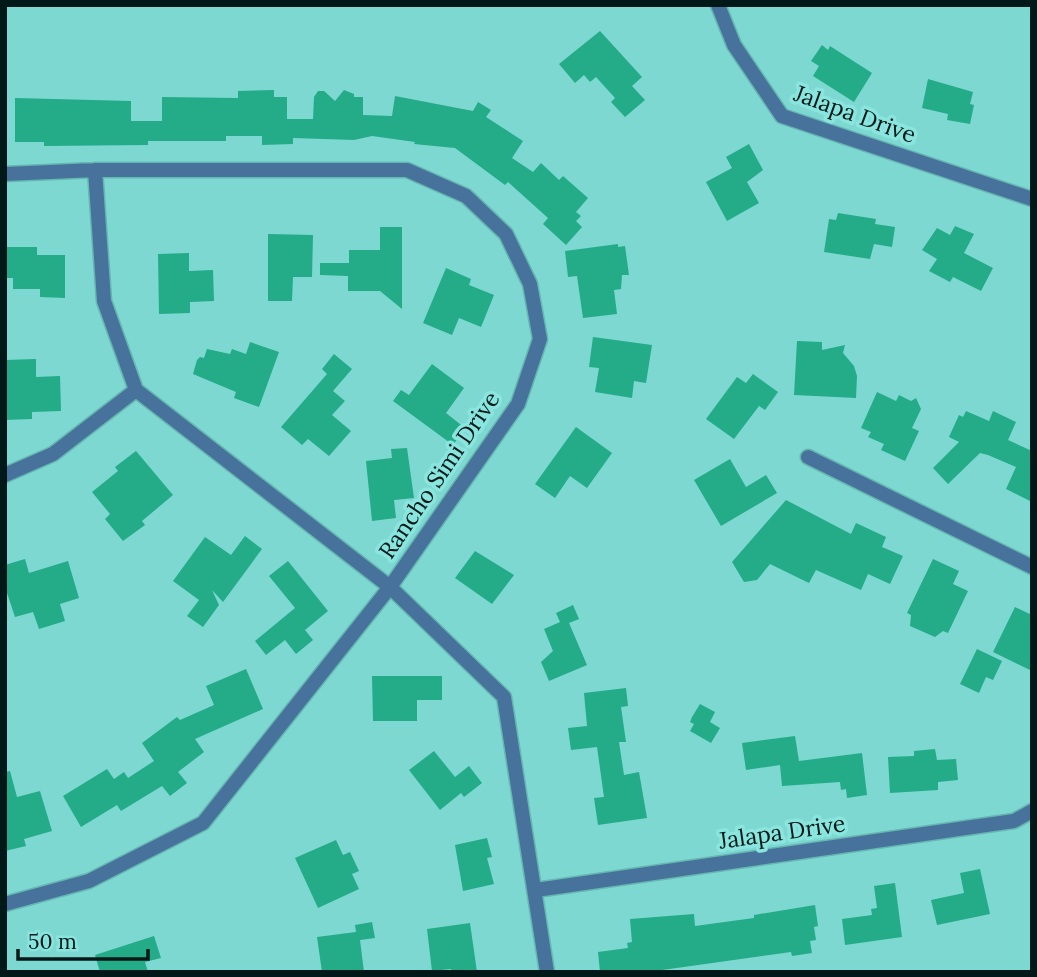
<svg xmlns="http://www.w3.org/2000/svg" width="1037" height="977" font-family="Lora,serif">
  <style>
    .building { fill: #24ab87 }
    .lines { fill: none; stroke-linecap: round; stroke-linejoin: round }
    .street-casing { stroke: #66b6b1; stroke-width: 17 }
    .street { stroke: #47729c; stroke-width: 14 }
    .labels { text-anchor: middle; stroke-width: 7; stroke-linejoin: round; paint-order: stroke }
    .street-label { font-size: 23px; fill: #001918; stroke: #8ae5df }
  </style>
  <rect width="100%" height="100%" fill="#7dd8d2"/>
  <!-- building -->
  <path class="building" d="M600,31L642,77L632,86L645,100L625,117L611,102L615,98L596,77L590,82L584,75L575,83L559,64Z
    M822,45L828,50L830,46L872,73L854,102L813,76L819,66L811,61Z
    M928,79L973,92L970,104L974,105L970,124L947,120L948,114L922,108Z
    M274,90V97H287V119H313L314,97L318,91H324L335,101L344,90L354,94V97H363V115L392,116L395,96L473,111L478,102L491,110L486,117L523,141L512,158L533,172L541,163L559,180L563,176L588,198L576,212L581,216L576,221L582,227L566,245L543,224L548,218L508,182L505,185L455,148L414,144L415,142L372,136L354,140L293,138V144L262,145V136H226V141H148V145L44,146V142H15V98L131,101V121H162V97L238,98V91Z
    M749,144L763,170L747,182L759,203L727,221L706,182L732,168L726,157Z
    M838,213L876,219L875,224L895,227L892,247L874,244L870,259L824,252L829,219L836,220Z
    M955,226L974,234L964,253L993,268L981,291L953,277L950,282L929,271L937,259L922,250L937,228L950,235Z
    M380,227H402V309L380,291H348V276L320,275V263H349V250H380Z
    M268,234L313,235L312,277H293L292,301H268Z
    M618,244V247L625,246L629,275H622L621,289L614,290L617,314L583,318L577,276L568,277L565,251Z
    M5,247H37V255H65V298L40,297V289H13V278H5Z
    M189,253V271L213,270L214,301L190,302V313L159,314L158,254Z
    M446,268L471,279L469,285L494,295L481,327L459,318L452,335L423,323Z
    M593,337L652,345L646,383L634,381L632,398L595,392L599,368L589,367Z
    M797,341L822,342V350L845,345L843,353L854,366L857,376L856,398L794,395Z
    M250,342L279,352L259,407L234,398L236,392L193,374L197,360L200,357L204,358L207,349L230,354L232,349L246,354Z
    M334,354L352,369L333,391L345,401L332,415L351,431L329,456L308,439L302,445L281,427L327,374L322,369Z
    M36,359V377L60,376L61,411L32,412V419L5,420V360Z
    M432,364L464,388L446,413L465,428L453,445L393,401L401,390L409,395Z
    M753,374L778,392L765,410L759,406L734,439L706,419L737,377L746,383Z
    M877,392L896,401L899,395L911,401L916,398L921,409L912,428L919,431L905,461L881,450L884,444L868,437L871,432L861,428Z
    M966,411L989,421L993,411L1016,422L1008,440L1032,451V502L1006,489L1016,467L988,455L980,453L948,484L933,468L959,442L949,437L959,415L963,417Z
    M576,427L612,453L587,488L570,476L555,498L535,484Z
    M407,448L414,498L394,500L396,518L372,521L366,461L392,458L391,449Z
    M136,451L173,495L142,521L145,525L123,541L105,519L110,514L92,492L118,471L115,467Z
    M730,459L746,487L766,475L777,493L721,526L694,480Z
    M786,500L851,534L856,523L886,537L882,547L903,556L890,584L868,574L861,590L816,570L809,583L770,564L757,580L744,582L732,562Z
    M245,536L262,549L223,602L212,590L219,605L203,627L187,616L199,600L173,581L205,537L231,555Z
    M475,551L514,575L492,604L455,578Z
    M25,559L29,573L68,561L79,598L60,604L65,621L39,629L33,612L15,617L5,587V565Z
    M933,559L959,571L953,584L968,591L948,633L943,631L935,637L910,626L911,615L907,613Z
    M288,561L328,611L305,630L313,640L296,654L285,640L266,655L255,641L295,608L269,576Z
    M573,605L579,619L569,623L587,665L549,681L541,662L553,651L544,629L560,622L556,613Z
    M1015,607L1032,615V671L993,652Z
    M977,649L1002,661L993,680L986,677L979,693L960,684Z
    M246,669L263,709L195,739L204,752L178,772L187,783L170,796L162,786L121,811L117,805L81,827L63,796L107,769L114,779L124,772L128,778L154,761L142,743L177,717L180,720L214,705L206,686Z
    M372,676H442V700H417V721H373Z
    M626,688L628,706L621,707L626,742H619L624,775L639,772L647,818L598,825L594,798L604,797L597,747L571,750L568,728L587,726L584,693Z
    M700,704L715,712L710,722L720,728L711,743L690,731L694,724L690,722L692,717Z
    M795,736L799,761L862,753L867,795L847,798L846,789L841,790L840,782L782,786L780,765L746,770L742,743Z
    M935,749L937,760L956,759L958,780L938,782V790L890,793L888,757L914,756V751Z
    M434,751L455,777L469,766L482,783L464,797L461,793L440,810L409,770Z
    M10,771L17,797L40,791L52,831L24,839L26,846L5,851V772Z
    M487,838L492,857L487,858L494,884L463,891L455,845Z
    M336,840L343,855L350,852L359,871L352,874L359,889L318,908L295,858Z
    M980,869L990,914L937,925L931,900L964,893L960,873Z
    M895,883L902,937L845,945L842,919L872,915L871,909L877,908L874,886Z
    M815,905L818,926L814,927L816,940L810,941L812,953L792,956L791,952L648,972H600L598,952L628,948L627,943L632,942L630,919L694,914L695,926L754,918V915Z
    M372,922L375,938L360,940L364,972H322L317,937L356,932L355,925Z
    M470,923L477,972H452L451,969L432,971L427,929Z
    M154,936L161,958L145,962L148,972H100L95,955Z"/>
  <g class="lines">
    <defs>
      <path id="street" d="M718,5L734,45L782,116L1032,199
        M95,170L104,301L136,390L390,587L504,697L547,972
        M5,174L95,170H407L466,196L506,234L530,284L540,339L518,404L390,587L203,823L89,881L5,904
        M808,457L1032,567
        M5,475L53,454L136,390
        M536,890L1014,821L1032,811"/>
    </defs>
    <!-- street casing -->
    <use href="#street" class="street-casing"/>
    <!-- street -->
    <use href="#street" class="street"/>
  </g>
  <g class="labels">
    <!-- street labels -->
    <g class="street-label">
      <text transform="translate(855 114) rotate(20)" y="8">Jalapa Drive</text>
      <text transform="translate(439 475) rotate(-56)" y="8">Rancho Simi Drive</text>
      <text transform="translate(782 832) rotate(-8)" y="8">Jalapa Drive</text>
    </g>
  </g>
  <!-- border -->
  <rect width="1037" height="977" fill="none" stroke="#001918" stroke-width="14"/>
  <!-- scale -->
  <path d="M18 949v10h130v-10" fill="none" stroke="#001918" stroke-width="3.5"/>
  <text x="28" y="949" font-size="21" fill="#001918" stroke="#8ae5df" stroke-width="5" paint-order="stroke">50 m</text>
</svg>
